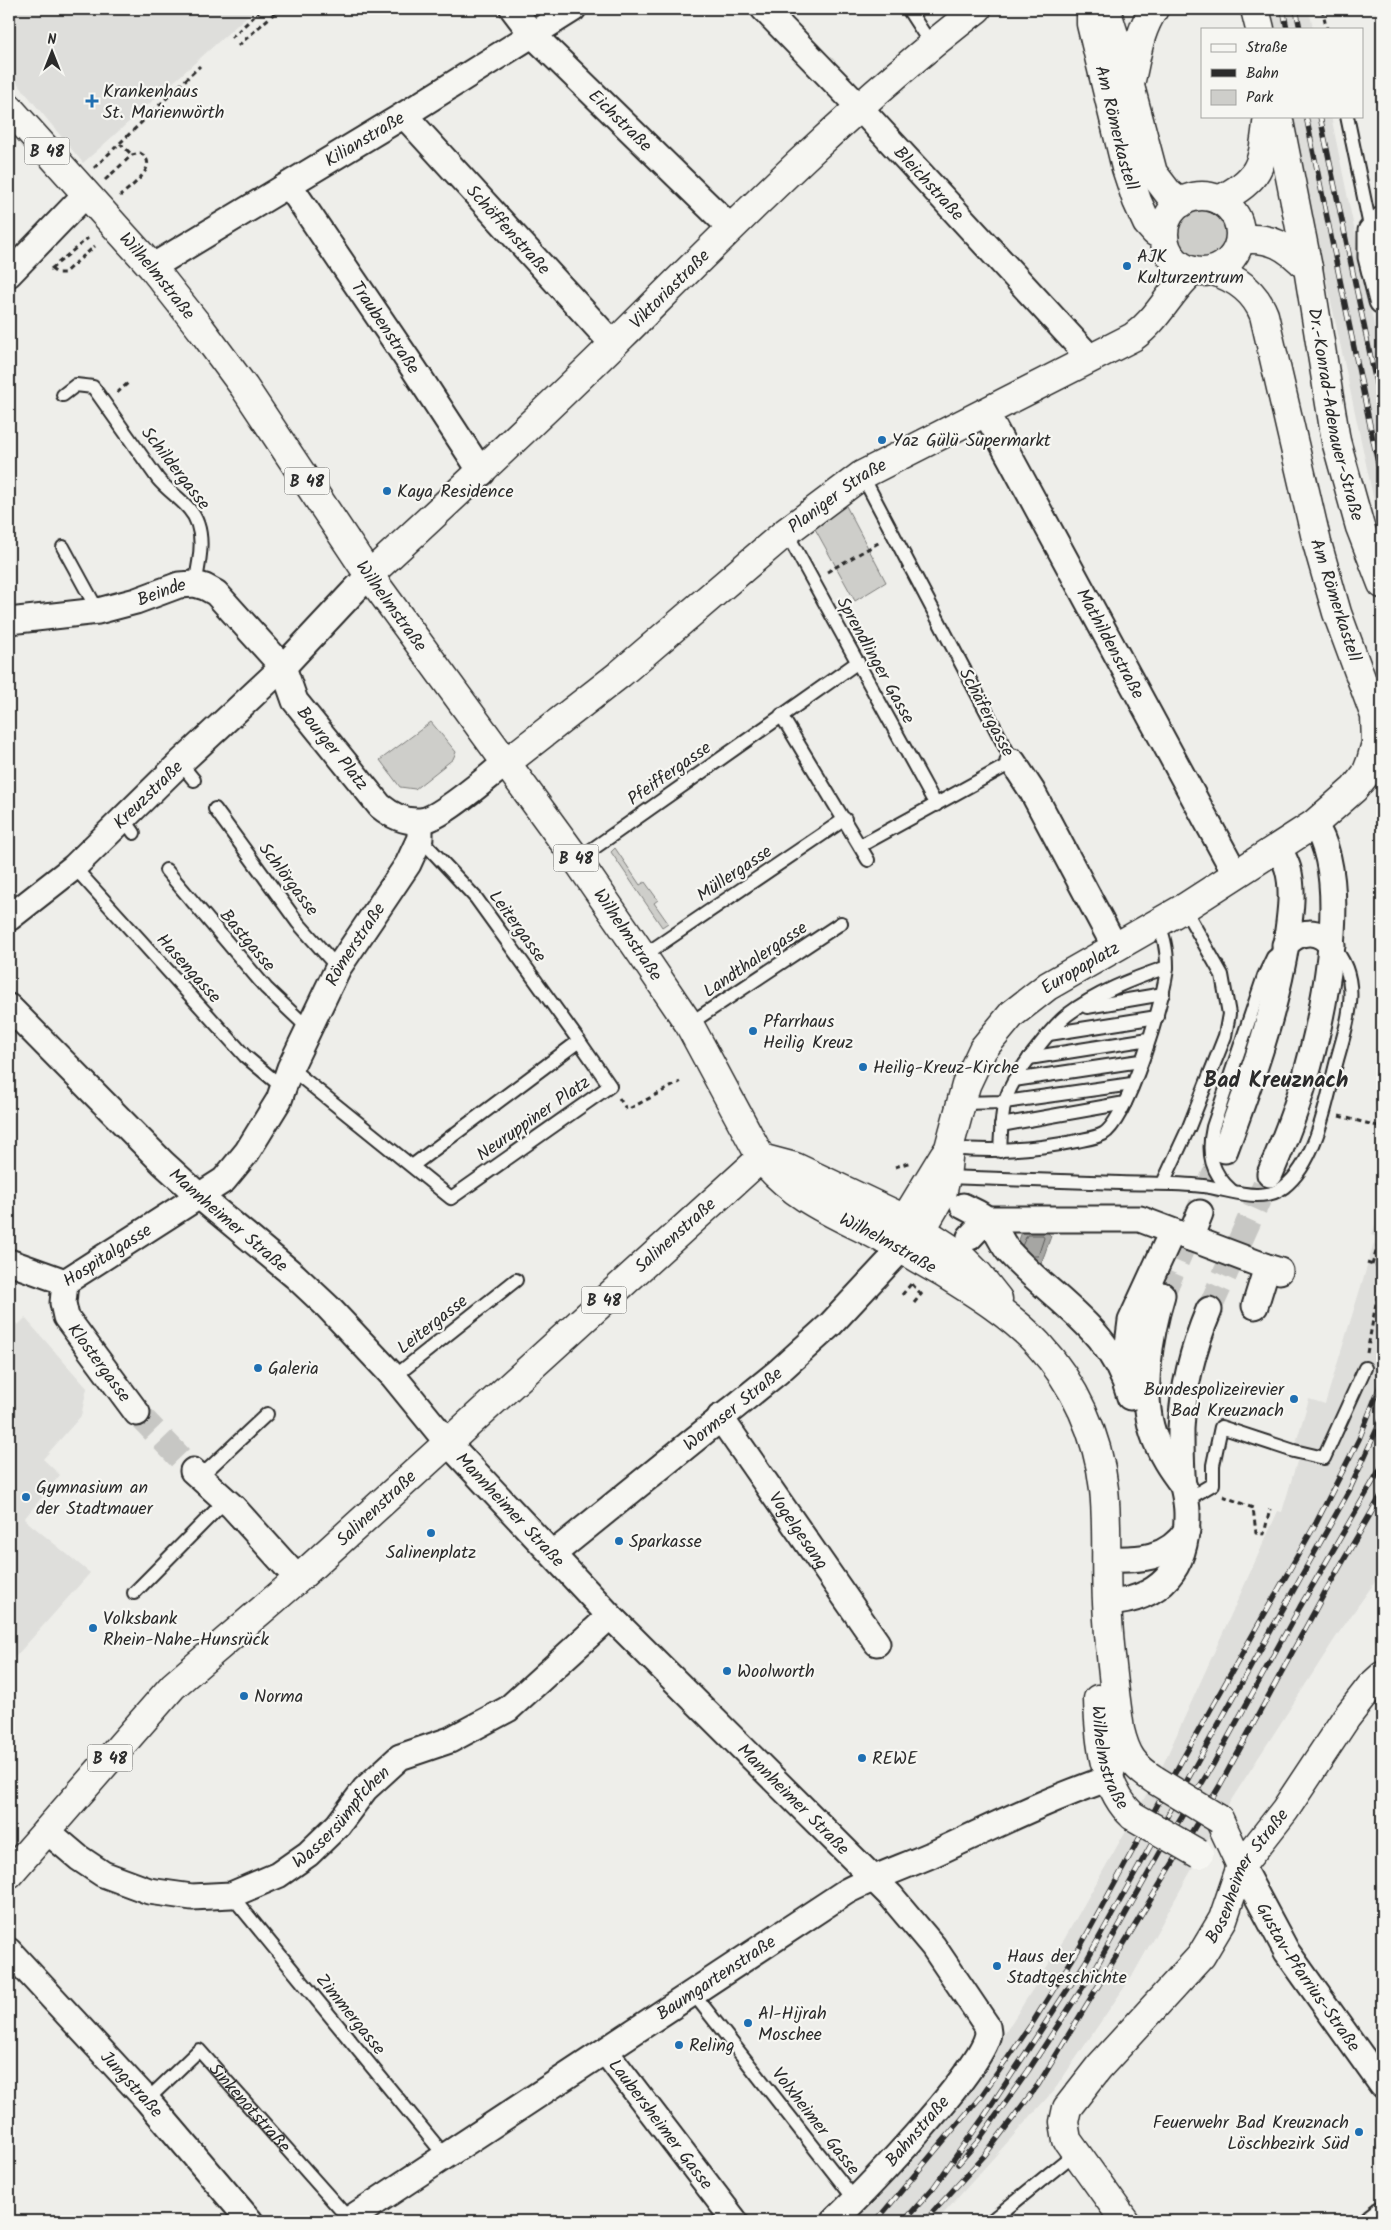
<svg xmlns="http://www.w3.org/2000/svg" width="1391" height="2230" font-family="Kalam,sans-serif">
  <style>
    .built { fill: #dededb }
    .green { fill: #cececa; stroke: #7c7c7a }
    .water { fill: #a6a6a3; stroke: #757573 }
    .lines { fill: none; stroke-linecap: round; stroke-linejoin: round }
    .shore { stroke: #5c5c5b; stroke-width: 1 }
    .street-tunnel { stroke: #c7c7c4; stroke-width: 25; stroke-dasharray: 25 12; stroke-linecap: butt }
    .lane-casing { stroke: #2b2b2b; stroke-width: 16 }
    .street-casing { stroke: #2b2b2b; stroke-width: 29 }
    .secondary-casing { stroke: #2b2b2b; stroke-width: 31 }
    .primary-casing { stroke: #2b2b2b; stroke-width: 31 }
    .path { stroke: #2b2b2b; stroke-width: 3; stroke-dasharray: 5 4; stroke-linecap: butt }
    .lane { stroke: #f6f6f2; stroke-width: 12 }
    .street { stroke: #f6f6f2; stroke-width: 25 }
    .secondary { stroke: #f6f6f2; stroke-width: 28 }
    .primary { stroke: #f6f6f2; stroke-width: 28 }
    .rail-casing { stroke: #2b2b2b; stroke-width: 5.5 }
    .rail { stroke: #f6f6f2; stroke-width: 4; stroke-dasharray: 11; stroke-linecap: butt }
    .secondary-bridge-casing { stroke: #2b2b2b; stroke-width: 31; stroke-linecap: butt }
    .secondary-bridge { stroke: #f6f6f2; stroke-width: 28 }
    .poi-dot { fill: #1f6fb2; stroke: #f6f6f2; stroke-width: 2 }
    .labels { text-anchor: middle; stroke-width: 4.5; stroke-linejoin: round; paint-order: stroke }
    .shield { fill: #f6f6f2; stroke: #686867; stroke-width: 1 }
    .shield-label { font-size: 16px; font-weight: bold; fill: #2b2b2b }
    .poi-label { font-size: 18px; fill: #2b2b2b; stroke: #f6f6f2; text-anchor: start }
    .street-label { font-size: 18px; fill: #2b2b2b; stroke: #f6f6f2 }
    .district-label { font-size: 22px; font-weight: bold; fill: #2b2b2b; stroke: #f6f6f2 }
  </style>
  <rect width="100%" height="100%" fill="#eeeeea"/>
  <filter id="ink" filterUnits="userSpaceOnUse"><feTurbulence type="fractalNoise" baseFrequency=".02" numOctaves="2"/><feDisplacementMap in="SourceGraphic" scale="10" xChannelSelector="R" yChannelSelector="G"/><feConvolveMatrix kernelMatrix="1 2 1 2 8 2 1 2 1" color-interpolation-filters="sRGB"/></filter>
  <g filter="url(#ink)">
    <!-- built -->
    <path class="built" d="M9,9H255L83,163L9,73Z
      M1283,9H1309L1313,29H1273L1269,12Z
      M1291,116H1331L1382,364V538Z
      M1382,1200V1572L1338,1634L1226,1808L1134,1973L1055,2089L937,2221H854L917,2153L978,2076L1065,1938L1162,1767L1278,1511L1282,1512L1298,1458L1295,1446L1309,1399L1325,1404L1376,1237L1372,1235Z
      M25,1318L87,1388L81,1416L43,1459L60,1475L24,1519L90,1573L9,1664V1326L14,1321L18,1325Z"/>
    <!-- green -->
    <path class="green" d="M1178 234a24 24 0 1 1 48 0a24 24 0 1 1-48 0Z
      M846,506L886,582L855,601L814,527Z
      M431,722L456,752L453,759L415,789L400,787L380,760Z
      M615,848L640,885L645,882L658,900L654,903L668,923L662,927L611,852Z"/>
    <!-- water -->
    <path class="water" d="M1023,1229L1045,1230L1051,1236L1041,1264L1030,1261L1016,1248Z"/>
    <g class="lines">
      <!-- shore -->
      <path class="shore" d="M1022,1246L1027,1235H1043L1044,1238L1038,1256H1033"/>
      <!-- street-tunnel -->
      <path class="street-tunnel" d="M1162,1295L1225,1150
        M1209,1310L1270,1174
        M137,1413L193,1471"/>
      <defs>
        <g id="lane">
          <path d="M908,9L932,46"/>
          <path d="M1347,116L1371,231"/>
          <path d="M63,395L76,385L93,387L158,479C167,490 180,498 189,509C207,529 200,560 195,584"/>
          <path d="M786,532L936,805"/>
          <path d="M63,547L98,611"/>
          <path d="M781,715L868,860"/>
          <path d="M180,763L194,780"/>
          <path d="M215,809L298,923L338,968"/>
          <path d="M124,819L134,833"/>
          <path d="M420,838L476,898L579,1041"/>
          <path d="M860,846L1013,762L862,475"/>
          <path d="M577,860L858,662"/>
          <path d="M74,867L245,1056L282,1087"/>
          <path d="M166,870L266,988L309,1029"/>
          <path d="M643,956L845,819"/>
          <path d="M1087,1007L1163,994"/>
          <path d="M689,1024L841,923"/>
          <path d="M1049,1034L1157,1017"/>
          <path d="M1029,1058L1149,1039"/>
          <path d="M290,1068L451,1198L610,1086L579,1041L412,1166"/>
          <path d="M1014,1080L1140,1061"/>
          <path d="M961,1103L1005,1102L1132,1084"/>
          <path d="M1001,1125L1125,1103"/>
          <path d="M949,1148C992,1152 1034,1150 1077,1141C1085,1139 1095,1138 1103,1134C1128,1120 1165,997 1167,967C1167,952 1165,936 1157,923"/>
          <path d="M1000,1151C1001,1135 1001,1117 1005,1101C1011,1083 1022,1067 1034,1052C1044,1040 1054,1025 1067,1015C1096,993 1132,979 1167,967"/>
          <path d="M946,1177C1004,1179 1062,1181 1120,1183C1148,1184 1176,1183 1203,1186C1229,1189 1261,1204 1284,1187C1317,1162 1327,1098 1337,1060C1348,1020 1363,979 1332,946"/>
          <path d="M1163,1183L1189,1127L1225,1036L1229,1014L1222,975L1184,908"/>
          <path d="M1232,1191C1211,1173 1207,1154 1213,1127L1264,976L1273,957L1279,952"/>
          <path d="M394,1377L516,1280"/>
          <path d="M200,1477L267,1414"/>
          <path d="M1186,1500L1213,1484V1465L1221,1427L1294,1451L1324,1458L1365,1368"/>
          <path d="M134,1593L226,1500"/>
          <path d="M231,1895L445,2156"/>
          <path d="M693,1993L856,2201"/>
          <path id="s1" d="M147,2100L199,2050L349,2219"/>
          <path d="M991,2221L1075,2153"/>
        </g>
        <g id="street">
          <path id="s2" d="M513,9L532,34L731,228"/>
          <path id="s3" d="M764,9L860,108L1091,359"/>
          <path id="s4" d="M404,115L613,344"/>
          <path id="s5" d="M289,185L414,369L482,473"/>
          <path d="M1382,220L1371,231V257L1382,301"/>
          <path id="s6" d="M152,267L404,115L573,9"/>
          <path d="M9,274L85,195"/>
          <path id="s7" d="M986,413L1236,875"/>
          <path id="s8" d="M9,621L98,611L136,601L179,585L195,584L205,587L216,593L283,667L295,701L380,806C391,815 403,822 419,821C439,821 488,776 506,763"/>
          <path d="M1013,762L1032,791L1115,947"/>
          <path id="s9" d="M9,918L74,867L180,763L283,667L369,575"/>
          <path d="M1285,945C1300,930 1318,928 1332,946"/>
          <path id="s10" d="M9,1007L163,1163L198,1195L295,1276L328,1307L394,1377L447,1442L610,1616L891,1896L933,1946L987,2026C987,2026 988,2033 988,2033C985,2067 863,2193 834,2221"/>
          <path d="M1225,1150C1251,1080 1276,1012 1287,938C1290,915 1294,891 1288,869C1286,862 1282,855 1279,848"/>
          <path d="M1270,1174C1281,1148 1292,1122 1300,1095C1321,1031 1354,882 1314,824"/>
          <path d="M963,1206C970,1210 980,1213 986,1219C997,1227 1001,1244 1010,1253C1054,1301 1112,1329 1130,1397"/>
          <path d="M970,1237L987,1219H1140L1267,1267"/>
          <path d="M1190,1238L1200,1213"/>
          <path d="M9,1262L65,1282"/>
          <path id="s11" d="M65,1282L224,1180L247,1152L279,1100L290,1068L338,968L408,864L420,838V822"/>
          <path id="s12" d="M65,1282L63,1303L66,1317L137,1413"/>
          <path d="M1162,1295C1150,1334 1140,1394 1153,1433C1160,1454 1171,1470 1184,1487"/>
          <path d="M1255,1306L1267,1267L1280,1271"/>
          <path d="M1124,1376L1131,1321L1172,1232"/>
          <path id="s13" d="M720,1417L877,1643"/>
          <path d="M193,1471L233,1507L298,1579"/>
          <path id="s14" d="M553,1554L778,1372L831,1324L901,1249"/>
          <path d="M1106,1559C1138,1560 1168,1560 1187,1530"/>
          <path d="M1107,1603C1162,1600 1188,1567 1187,1513C1187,1504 1185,1495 1183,1486C1181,1468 1181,1448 1181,1429C1183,1388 1193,1348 1209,1310"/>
          <path id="s15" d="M46,1830L79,1858L103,1874L149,1891L192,1897L231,1895L278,1875L308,1854L338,1825L365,1789L400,1757L450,1740L508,1709L610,1616"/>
          <path id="s16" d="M1241,1866L1287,1952L1382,2085"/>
          <path id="s17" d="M9,1951L147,2100L250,2221"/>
          <path id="s18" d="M605,2051L735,2221"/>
          <path id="s19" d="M347,2221L847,1891C874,1877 903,1867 931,1855C990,1828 1048,1799 1110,1778L1115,1760"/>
          <path d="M1373,2221L1382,2214"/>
        </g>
        <g id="secondary">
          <path id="s20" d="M1091,9V24L1126,168L1137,201L1147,223L1155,232L1164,237"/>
          <path d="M1106,9L1130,86L1153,173L1169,194L1181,203"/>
          <path d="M1255,9L1260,29"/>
          <path d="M1131,80C1137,55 1139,31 1154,9"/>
          <path id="s21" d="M1278,116L1308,268L1336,441L1360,527L1382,584"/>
          <circle cx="1202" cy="234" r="38"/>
          <path d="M1219,200C1264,178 1262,162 1268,116"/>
          <path d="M1240,240C1270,235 1288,247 1308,268"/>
          <path id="s22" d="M369,575C454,497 538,418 621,337C734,225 851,106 977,9"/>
          <path id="s23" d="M506,763L620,674L786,532L862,475L1133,337C1159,319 1170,290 1193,271"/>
          <path id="s24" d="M761,1158C793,1197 828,1211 872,1233C895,1245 918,1259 941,1272C975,1293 1011,1315 1038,1344C1075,1384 1098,1435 1104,1489C1108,1526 1105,1565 1107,1602C1109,1645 1114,1688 1120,1730C1126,1755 1133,1766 1155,1780"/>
          <path d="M761,1158L795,1167L905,1219L957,1253L979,1275L998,1299"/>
          <path d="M901,1235L905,1219L944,1155"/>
          <path id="s25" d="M901,1249L922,1229L942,1195L946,1177L949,1148L966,1085L983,1049L1012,1014L1048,986L1184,908L1314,824L1354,789L1366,774L1371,761L1376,743L1375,716L1337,613L1317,543L1264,315C1255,292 1236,278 1213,271"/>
          <path id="s26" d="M1098,1699C1099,1737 1103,1789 1133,1816"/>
          <path d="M1219,1819L1241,1866"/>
          <path id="s27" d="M1125,2221L1067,2140L1064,2122L1067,2108L1099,2067L1201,1956L1223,1919L1241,1866L1285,1810L1346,1718L1371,1686L1382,1676"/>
        </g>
        <g id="primary">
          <path id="s28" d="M9,108L152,267L201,329L244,387L369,575L577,860L643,956L689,1024L761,1158L298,1579L173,1686L9,1874"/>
        </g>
      </defs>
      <!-- lane casing -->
      <use href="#lane" class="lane-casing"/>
      <!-- street casing -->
      <use href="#street" class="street-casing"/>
      <!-- secondary casing -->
      <use href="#secondary" class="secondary-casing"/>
      <!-- primary casing -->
      <use href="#primary" class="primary-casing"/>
      <!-- path -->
      <path class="path" d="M1322,9L1327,29
        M231,38L262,9
        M238,46L279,9
        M120,143L132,155
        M94,168L200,66
        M105,180L132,155L140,153C162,165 130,187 120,196
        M51,269L57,273H64L95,246
        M51,269L88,238
        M117,393L128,383
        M827,572L880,542
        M619,1098L627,1110L680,1082
        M1339,1116L1382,1127
        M895,1167L911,1162
        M1367,1263L1382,1268
        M1372,1265L1382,1232
        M912,1284L921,1294
        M902,1295L911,1284
        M914,1303L922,1293
        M1367,1353L1382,1270
        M1223,1496L1253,1508L1256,1533L1264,1534L1270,1509"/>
      <!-- lane -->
      <use href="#lane" class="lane"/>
      <!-- street -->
      <use href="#street" class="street"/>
      <!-- secondary -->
      <use href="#secondary" class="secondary"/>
      <!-- primary -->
      <use href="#primary" class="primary"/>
      <defs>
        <path id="rail" d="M1283,9L1287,29
          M1296,9L1300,29
          M1306,116L1382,483
          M1320,116L1382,411
          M958,2164L978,2141L1028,2071L1096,1967L1162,1849L1214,1763L1300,1607L1382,1466
          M876,2221L982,2095L1033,2022L1080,1947L1182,1760L1316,1523L1359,1439L1382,1381
          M904,2221L934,2187L983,2118L1085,1963L1349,1491L1382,1418
          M925,2221L984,2156L1038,2085L1219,1787L1324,1594L1382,1494"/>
      </defs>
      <!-- rail casing -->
      <use href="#rail" class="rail-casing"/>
      <!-- rail -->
      <use href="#rail" class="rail"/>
      <defs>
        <path id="secondary-bridge" d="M1155,1780L1219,1819
          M1133,1816L1199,1854"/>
      </defs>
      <!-- secondary-bridge casing -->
      <use href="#secondary-bridge" class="secondary-bridge-casing"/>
      <!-- secondary-bridge -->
      <use href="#secondary-bridge" class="secondary-bridge"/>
    </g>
  </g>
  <!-- markers -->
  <g class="poi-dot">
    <path d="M89.5 93.5h5v5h5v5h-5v5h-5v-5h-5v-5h5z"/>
    <circle cx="1127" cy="266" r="5"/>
    <circle cx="882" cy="440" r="5"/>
    <circle cx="387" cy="491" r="5"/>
    <circle cx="753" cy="1031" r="5"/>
    <circle cx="863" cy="1067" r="5"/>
    <circle cx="258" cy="1368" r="5"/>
    <circle cx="1294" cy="1399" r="5"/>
    <circle cx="26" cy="1497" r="5"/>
    <circle cx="431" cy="1533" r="5"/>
    <circle cx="619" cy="1541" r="5"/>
    <circle cx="93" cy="1628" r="5"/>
    <circle cx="727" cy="1671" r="5"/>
    <circle cx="244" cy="1696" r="5"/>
    <circle cx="862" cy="1758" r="5"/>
    <circle cx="997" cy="1966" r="5"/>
    <circle cx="748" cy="2023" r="5"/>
    <circle cx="679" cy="2045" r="5"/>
    <circle cx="1359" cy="2132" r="5"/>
  </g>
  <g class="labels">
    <!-- shield labels -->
    <g class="shield">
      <rect x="24.5" y="137.5" width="45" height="27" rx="4"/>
      <rect x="284.5" y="467.5" width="45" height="27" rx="4"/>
      <rect x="553.5" y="844.5" width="45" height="27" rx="4"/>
      <rect x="581.5" y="1286.5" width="45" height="27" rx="4"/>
      <rect x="87.5" y="1744.5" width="45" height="27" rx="4"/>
    </g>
    <g class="shield-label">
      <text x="47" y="157">B 48</text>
      <text x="307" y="487">B 48</text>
      <text x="576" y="864">B 48</text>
      <text x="604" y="1306">B 48</text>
      <text x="110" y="1764">B 48</text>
    </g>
    <!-- poi labels -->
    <g class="poi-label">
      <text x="103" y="97">Krankenhaus<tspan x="103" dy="21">St. Marienwörth</tspan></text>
      <text x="1137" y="262">AJK<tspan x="1137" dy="21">Kulturzentrum</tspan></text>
      <text x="892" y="446">Yaz Gülü Supermarkt</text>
      <text x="397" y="497">Kaya Residence</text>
      <text x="763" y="1027">Pfarrhaus<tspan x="763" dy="21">Heilig Kreuz</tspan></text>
      <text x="873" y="1073">Heilig-Kreuz-Kirche</text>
      <text x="268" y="1374">Galeria</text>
      <text x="1284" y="1395" text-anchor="end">Bundespolizeirevier<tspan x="1284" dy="21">Bad Kreuznach</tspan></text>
      <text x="36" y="1493">Gymnasium an<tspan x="36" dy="21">der Stadtmauer</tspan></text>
      <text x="629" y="1547">Sparkasse</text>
      <text x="431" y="1558" text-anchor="middle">Salinenplatz</text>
      <text x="103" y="1624">Volksbank<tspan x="103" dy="21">Rhein-Nahe-Hunsrück</tspan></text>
      <text x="737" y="1677">Woolworth</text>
      <text x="254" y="1702">Norma</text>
      <text x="872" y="1764">REWE</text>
      <text x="1007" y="1962">Haus der<tspan x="1007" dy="21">Stadtgeschichte</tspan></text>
      <text x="758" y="2019">Al-Hijrah<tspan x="758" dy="21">Moschee</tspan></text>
      <text x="689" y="2051">Reling</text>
      <text x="1349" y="2128" text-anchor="end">Feuerwehr Bad Kreuznach<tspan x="1349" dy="21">Löschbezirk Süd</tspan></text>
    </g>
    <!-- street labels -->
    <g class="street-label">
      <text dy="6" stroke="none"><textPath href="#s2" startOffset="155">Eichstraße</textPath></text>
      <text dy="6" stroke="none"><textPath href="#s20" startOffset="122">Am Römerkastell</textPath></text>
      <text dy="6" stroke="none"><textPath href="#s6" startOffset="248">Kilianstraße</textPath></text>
      <text dy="6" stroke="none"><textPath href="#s3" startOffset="240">Bleichstraße</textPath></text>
      <text dy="6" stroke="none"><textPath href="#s4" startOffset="155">Schöffenstraße</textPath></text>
      <text dy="6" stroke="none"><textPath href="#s28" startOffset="224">Wilhelmstraße</textPath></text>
      <text dy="6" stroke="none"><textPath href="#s22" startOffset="415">Viktoriastraße</textPath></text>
      <text dy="6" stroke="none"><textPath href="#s5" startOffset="172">Traubenstraße</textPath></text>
      <text dy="6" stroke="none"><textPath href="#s21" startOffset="304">Dr.-Konrad-Adenauer-Straße</textPath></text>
      <text transform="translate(176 468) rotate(52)" y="6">Schildergasse</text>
      <text dy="6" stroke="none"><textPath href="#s23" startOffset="426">Planiger Straße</textPath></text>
      <text dy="6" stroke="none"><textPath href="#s8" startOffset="156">Beinde</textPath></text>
      <text transform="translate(1336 600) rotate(72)" y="6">Am Römerkastell</text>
      <text dy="6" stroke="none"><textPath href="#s28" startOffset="629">Wilhelmstraße</textPath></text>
      <text dy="6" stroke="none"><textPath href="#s7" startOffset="262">Mathildenstraße</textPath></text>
      <text transform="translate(876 660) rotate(61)" y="6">Sprendlinger Gasse</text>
      <text transform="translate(987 712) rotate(62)" y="6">Schäfergasse</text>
      <text dy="6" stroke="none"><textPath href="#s8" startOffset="410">Bourger Platz</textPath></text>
      <text transform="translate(669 773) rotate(-35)" y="6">Pfeiffergasse</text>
      <text dy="6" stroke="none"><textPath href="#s9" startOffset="186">Kreuzstraße</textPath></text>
      <text transform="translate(734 873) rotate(-34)" y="6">Müllergasse</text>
      <text transform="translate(289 879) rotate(53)" y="6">Schlörgasse</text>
      <text transform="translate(518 926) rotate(54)" y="6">Leitergasse</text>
      <text dy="6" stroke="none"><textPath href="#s28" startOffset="1034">Wilhelmstraße</textPath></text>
      <text transform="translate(248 940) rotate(50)" y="6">Bastgasse</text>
      <text dy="6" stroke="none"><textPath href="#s11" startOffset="460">Römerstraße</textPath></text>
      <text transform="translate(755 959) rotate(-34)" y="6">Landthalergasse</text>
      <text transform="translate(189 968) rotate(48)" y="6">Hasengasse</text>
      <text dy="6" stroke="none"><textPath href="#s25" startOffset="349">Europaplatz</textPath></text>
      <text transform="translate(533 1118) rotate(-35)" y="6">Neuruppiner Platz</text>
      <text dy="6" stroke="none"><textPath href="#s10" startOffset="306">Mannheimer Straße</textPath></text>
      <text transform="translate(675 1235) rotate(-42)" y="6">Salinenstraße</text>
      <text dy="6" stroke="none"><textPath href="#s24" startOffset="154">Wilhelmstraße</textPath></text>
      <text dy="6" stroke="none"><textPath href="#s11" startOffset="50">Hospitalgasse</textPath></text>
      <text transform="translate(432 1324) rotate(-38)" y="6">Leitergasse</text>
      <text dy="6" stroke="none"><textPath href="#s12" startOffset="92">Klostergasse</textPath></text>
      <text dy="6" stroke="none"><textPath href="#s14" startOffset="231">Wormser Straße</textPath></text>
      <text transform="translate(376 1508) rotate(-43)" y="6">Salinenstraße</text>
      <text dy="6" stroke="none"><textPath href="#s10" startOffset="711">Mannheimer Straße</textPath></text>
      <text dy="6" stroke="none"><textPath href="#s13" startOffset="138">Vogelgesang</textPath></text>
      <text dy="6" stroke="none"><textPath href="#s26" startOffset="60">Wilhelmstraße</textPath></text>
      <text dy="6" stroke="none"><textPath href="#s10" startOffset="1116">Mannheimer Straße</textPath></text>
      <text dy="6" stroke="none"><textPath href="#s15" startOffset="341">Wassersümpfchen</textPath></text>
      <text dy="6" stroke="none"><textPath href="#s27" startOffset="428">Bosenheimer Straße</textPath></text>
      <text dy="6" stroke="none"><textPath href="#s19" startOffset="442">Baumgartenstraße</textPath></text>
      <text dy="6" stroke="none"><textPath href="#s16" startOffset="130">Gustav-Pfarrius-Straße</textPath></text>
      <text transform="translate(351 2014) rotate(51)" y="6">Zimmergasse</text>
      <text dy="6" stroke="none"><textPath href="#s17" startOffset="181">Jungstraße</textPath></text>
      <text dy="6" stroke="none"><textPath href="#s1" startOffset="149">Sinkenotstraße</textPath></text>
      <text transform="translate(816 2121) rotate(52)" y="6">Volxheimer Gasse</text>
      <text dy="6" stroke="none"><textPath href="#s18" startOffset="92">Laubersheimer Gasse</textPath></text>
      <text transform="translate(917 2131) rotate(-49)" y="6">Bahnstraße</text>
    </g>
    <!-- district labels -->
    <g class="district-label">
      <text x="1276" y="1087">Bad Kreuznach</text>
    </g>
  </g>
  <!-- margin -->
  <rect width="1391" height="2230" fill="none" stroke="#f6f6f2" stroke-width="30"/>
  <rect x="15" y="15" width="1361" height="2200" fill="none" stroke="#2b2b2b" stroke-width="2" filter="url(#ink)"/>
  <!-- legend -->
  <rect x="1201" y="28" width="162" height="90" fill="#f6f6f2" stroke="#a5a5a2"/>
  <rect x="1211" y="44" width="25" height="8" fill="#f6f6f2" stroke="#a5a5a2"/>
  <text x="1246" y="52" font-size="15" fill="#2b2b2b">Straße</text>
  <rect x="1211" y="69" width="25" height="8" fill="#2b2b2b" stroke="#a5a5a2"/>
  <text x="1246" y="78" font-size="15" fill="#2b2b2b">Bahn</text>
  <rect x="1211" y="90" width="25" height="15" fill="#cececa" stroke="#a5a5a2"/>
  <text x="1246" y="102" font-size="15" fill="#2b2b2b">Park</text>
  <!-- north arrow -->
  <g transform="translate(52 52)" stroke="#f6f6f2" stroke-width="4" paint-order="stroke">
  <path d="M0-4L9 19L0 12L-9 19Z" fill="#2b2b2b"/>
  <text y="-8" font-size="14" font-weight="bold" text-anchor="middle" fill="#2b2b2b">N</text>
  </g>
</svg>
